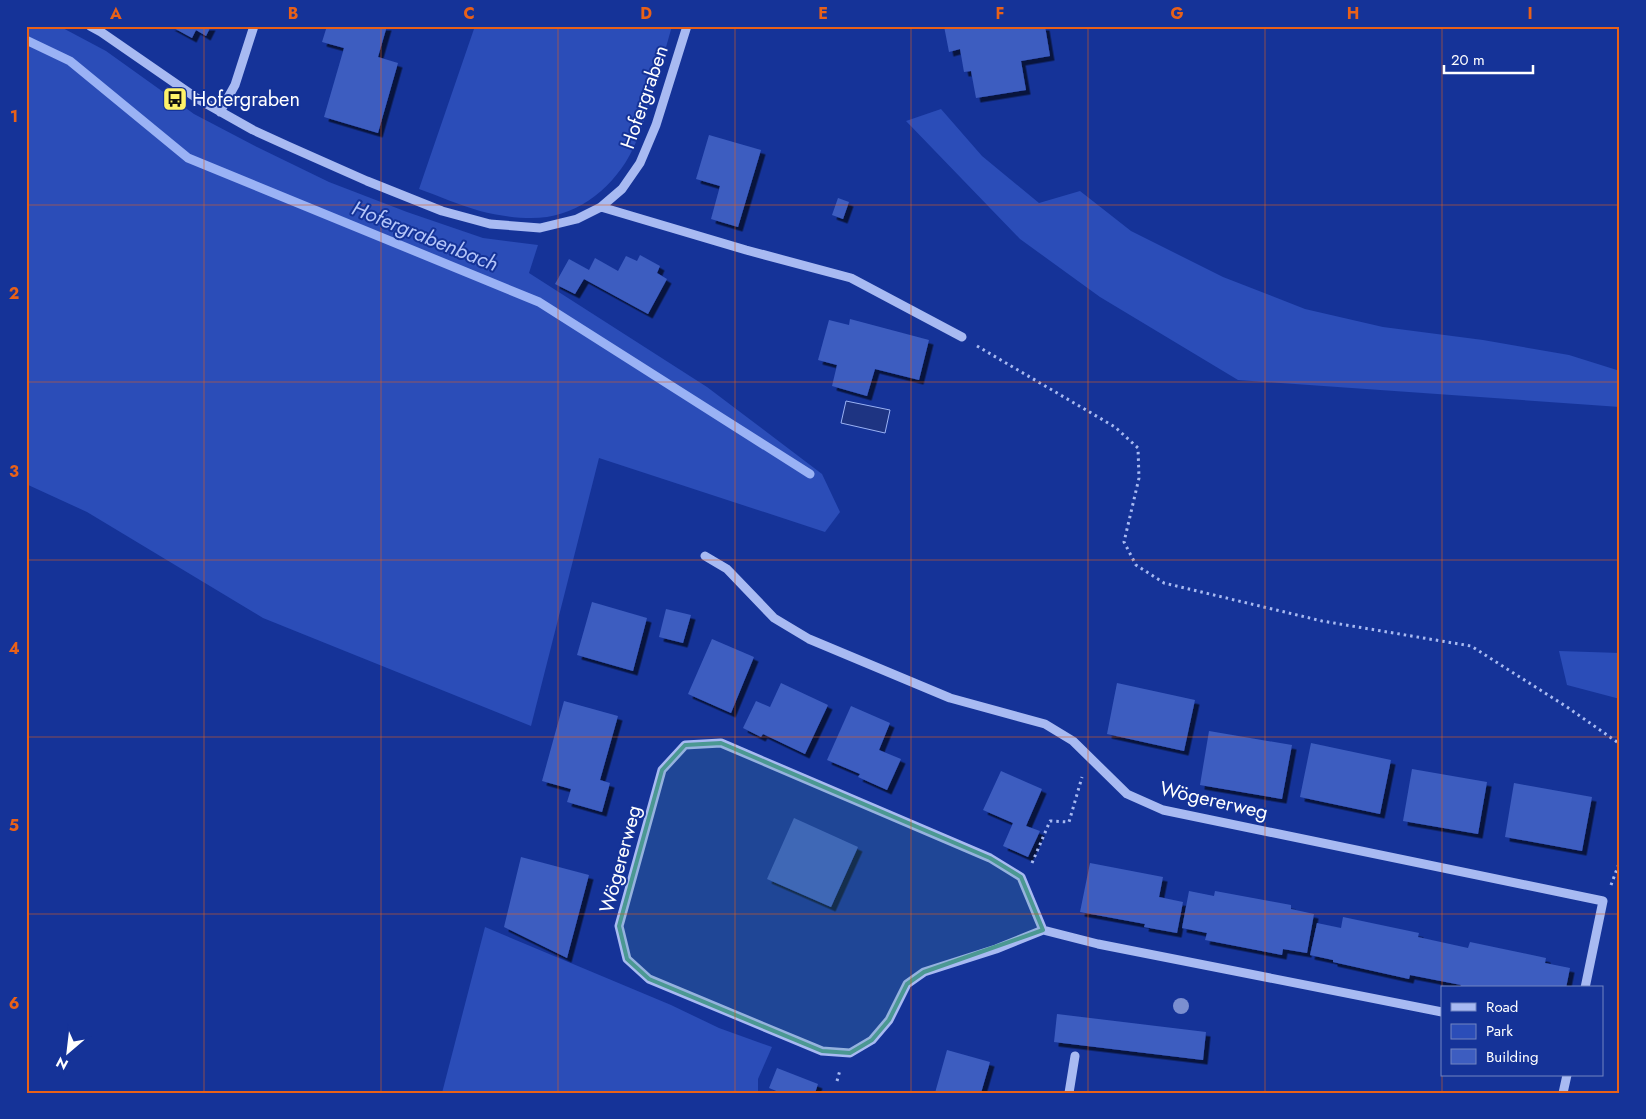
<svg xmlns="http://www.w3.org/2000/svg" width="1646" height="1119" font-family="Jost,sans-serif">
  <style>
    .green { fill: #2b4db8 }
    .water { fill: #1e3482; stroke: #9ab2f5 }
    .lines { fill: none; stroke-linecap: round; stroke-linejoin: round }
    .stream { stroke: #9ab2f5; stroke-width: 9 }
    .building { fill: #3d5dc0; filter: url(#shadow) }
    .path { stroke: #a8baf2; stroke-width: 3; stroke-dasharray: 2.5 4; stroke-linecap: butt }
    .minor { stroke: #a8baf2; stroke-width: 9 }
    .tree { fill: #7b8fd0 }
    .marked { fill: #4b9892; fill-opacity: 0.2; stroke: #4b9892; stroke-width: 4; stroke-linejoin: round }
    .grid { fill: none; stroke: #e96118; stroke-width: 1; stroke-opacity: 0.55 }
    .labels { text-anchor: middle; stroke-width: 4; stroke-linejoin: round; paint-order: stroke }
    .street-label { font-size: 20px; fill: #fff; stroke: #153398 }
    .poi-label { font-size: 20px; fill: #fff; stroke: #153398; text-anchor: start }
    .water-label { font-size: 21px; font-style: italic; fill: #b4c5f9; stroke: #153398 }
    .neatline { fill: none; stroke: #e96118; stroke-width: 2 }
    .grid-label { font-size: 16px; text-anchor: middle; font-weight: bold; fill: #e96118 }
  </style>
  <defs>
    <filter id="shadow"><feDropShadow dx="4.5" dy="4.5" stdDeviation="0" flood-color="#0009"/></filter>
  </defs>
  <rect width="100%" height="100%" fill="#153398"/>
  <!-- green -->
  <path class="green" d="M26,26H59L106,51L194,114L257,147L329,182L407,212L483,238L538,245L529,273L707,387L822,474L840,512L825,532L599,458L531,726L263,618L87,512L26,484Z
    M475,26H672C661,64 651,106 636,142C621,179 587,211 547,217C526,220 500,216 480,211C459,205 439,196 419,189Z
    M941,109L982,156L1039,203L1080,191L1131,231L1223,277L1305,309L1383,327L1483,340L1569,355L1620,371V407L1238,380L1100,297L1020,239L906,121Z
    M1559,651L1620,653V699L1567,685Z
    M485,927L671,1005L719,1028L772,1047L758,1079V1093H442Z"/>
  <!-- water -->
  <path class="water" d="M846,401L890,410L885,433L841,423Z"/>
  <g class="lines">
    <!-- stream -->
    <path class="stream" d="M26,40L70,61L188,158L539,302L810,474"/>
  </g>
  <!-- building -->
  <path class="building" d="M170,26H211L206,36L196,30L192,38Z
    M327,26H387L378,57L398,63L378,133L324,117L344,48L322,42Z
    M944,26H1045L1050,56L1021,61L1026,90L976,98L971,71L964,72L960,49L949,52Z
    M709,135L761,150L738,227L711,219L720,186L696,179Z
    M838,198L849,202L843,219L832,215Z
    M640,255L660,266L657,273L667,279L648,314L584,279L575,294L555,284L569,259L589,270L595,258L618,271L626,256L637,261Z
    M850,319L929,340L919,380L875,369L867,396L832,386L837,365L818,360L829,320L849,325Z
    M592,602L647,618L633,671L577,655Z
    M666,609L691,615L683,643L659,637Z
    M712,639L754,657L731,713L688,694Z
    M781,683L828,705L805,754L763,734L761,737L743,728L756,701L770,707Z
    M1117,683L1195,700L1184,751L1107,734Z
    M564,701L618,716L600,780L610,783L602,812L567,802L571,789L542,781Z
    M851,706L890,723L879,750L901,759L887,790L858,777L860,774L827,760Z
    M1209,731L1292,745L1282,799L1200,785Z
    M1311,743L1391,760L1380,814L1300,797Z
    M1412,769L1487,782L1478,834L1403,821Z
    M1001,771L1042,789L1026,826L1040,831L1028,857L1003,846L1013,823L983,810Z
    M1514,783L1592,797L1582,851L1505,837Z
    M794,818L858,847L831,907L767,879Z
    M521,857L589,875L567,958L504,927Z
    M1090,863L1163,877L1159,897L1183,902L1177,933L1144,927L1145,924L1080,912Z
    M1189,891L1214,896L1215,891L1291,905V909L1314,914L1307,953L1283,949L1282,955L1205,940L1207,933L1182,928Z
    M1343,917L1419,933L1418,937L1468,948L1470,942L1546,958L1545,963L1570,968L1566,988H1460L1461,985L1410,975L1409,979L1333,962V960L1310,955L1317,923L1341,928Z
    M1057,1014L1206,1032L1203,1060L1054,1042Z
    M947,1050L990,1062L981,1093H935Z
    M777,1068L818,1084L815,1093H781L769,1088Z"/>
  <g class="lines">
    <!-- path -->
    <path class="path" d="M977,346L1115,427L1138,448L1139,478L1124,542L1136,565L1164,583L1322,621L1471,646L1567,707L1620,744
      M1032,863L1050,821L1069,822L1082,777
      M1611,885L1620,861
      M837,1081L840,1070"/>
    <!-- minor -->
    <path class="minor" d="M90,26L101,32L198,99L253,130L288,146L367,181L442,211L490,224L540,228L577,219L601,207L622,189L640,163L656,125L687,26
      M220,112L235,85L254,26
      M601,207L746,250L851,278L962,337
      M705,556L727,569L774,618L809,639L950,698L1045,724L1073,741L1127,794L1163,810L1603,901L1585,988
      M721,743L990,858L1021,877L1043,930L996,949L924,972L907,984L889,1020L872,1040L850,1053L822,1051L649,979L627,959L619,926L662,770L685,745Z
      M1043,930L1098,944L1442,1012
      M1069,1093L1075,1056
      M1563,1093L1567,1075"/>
  </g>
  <!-- trees -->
  <circle class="tree" cx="1181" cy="1006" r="8"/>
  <!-- marked area -->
  <path class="marked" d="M721,743L990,858L1021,877L1043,930L924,972L907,984L889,1020L872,1040L850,1053L822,1051L649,979L627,959L619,926L662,770L685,745Z"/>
  <!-- grid -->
  <path class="grid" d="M204,26V1093M381,26V1093M558,26V1093M735,26V1093M911,26V1093M1088,26V1093M1265,26V1093M1442,26V1093M26,205H1620M26,382H1620M26,560H1620M26,737H1620M26,914H1620"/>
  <!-- icons -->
  <defs>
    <symbol id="bus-square" viewBox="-11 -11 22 22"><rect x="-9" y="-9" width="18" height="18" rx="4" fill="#fff369" stroke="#153398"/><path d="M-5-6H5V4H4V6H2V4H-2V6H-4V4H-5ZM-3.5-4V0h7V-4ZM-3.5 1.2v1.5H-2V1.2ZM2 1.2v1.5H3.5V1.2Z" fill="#111"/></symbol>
  </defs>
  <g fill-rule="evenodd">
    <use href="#bus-square" x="161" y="85" width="28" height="28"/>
  </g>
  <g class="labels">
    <!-- street labels -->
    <g class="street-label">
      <text transform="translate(644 97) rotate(-71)" y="7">Hofergraben</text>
      <text transform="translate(1214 800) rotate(13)" y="7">Wögererweg</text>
      <text transform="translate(620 859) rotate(-75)" y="7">Wögererweg</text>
    </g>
    <!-- poi labels -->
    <g class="poi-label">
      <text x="192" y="106">Hofergraben</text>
    </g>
    <!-- water labels -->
    <g class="water-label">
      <text transform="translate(425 236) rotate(22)" y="7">Hofergrabenbach</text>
    </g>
  </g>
  <!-- border -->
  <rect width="1646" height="1119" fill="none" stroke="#153398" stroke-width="55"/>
  <!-- legend -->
  <rect x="1441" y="986" width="162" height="90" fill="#153398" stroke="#7385c1"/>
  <rect x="1451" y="1003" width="25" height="8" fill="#a8baf2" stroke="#7385c1"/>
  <text x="1486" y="1012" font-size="15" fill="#ffffff">Road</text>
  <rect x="1451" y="1024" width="25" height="15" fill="#2b4db8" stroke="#7385c1"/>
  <text x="1486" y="1036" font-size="15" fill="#ffffff">Park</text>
  <rect x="1451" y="1049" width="25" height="15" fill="#3d5dc0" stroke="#7385c1"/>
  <text x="1486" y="1062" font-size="15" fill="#ffffff">Building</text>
  <!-- north arrow -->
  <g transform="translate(68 1052) rotate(208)" stroke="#153398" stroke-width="4" paint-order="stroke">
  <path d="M0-4L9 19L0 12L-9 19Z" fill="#ffffff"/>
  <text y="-8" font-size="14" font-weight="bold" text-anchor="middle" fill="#ffffff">N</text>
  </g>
  <!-- scale -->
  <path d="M1444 65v8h89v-8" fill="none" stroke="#ffffff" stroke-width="2.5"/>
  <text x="1451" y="65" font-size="15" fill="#ffffff" stroke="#153398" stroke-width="4" paint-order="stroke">20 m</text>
  <rect x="28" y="28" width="1590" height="1064" class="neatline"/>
  <g class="grid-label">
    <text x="116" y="19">A</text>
    <text x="293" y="19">B</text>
    <text x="469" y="19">C</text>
    <text x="646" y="19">D</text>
    <text x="823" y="19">E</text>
    <text x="1000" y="19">F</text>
    <text x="1177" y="19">G</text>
    <text x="1353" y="19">H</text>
    <text x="1530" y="19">I</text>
    <text x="14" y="122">1</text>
    <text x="14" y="299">2</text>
    <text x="14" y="477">3</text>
    <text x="14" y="654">4</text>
    <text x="14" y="831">5</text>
    <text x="14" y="1009">6</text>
  </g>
</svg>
